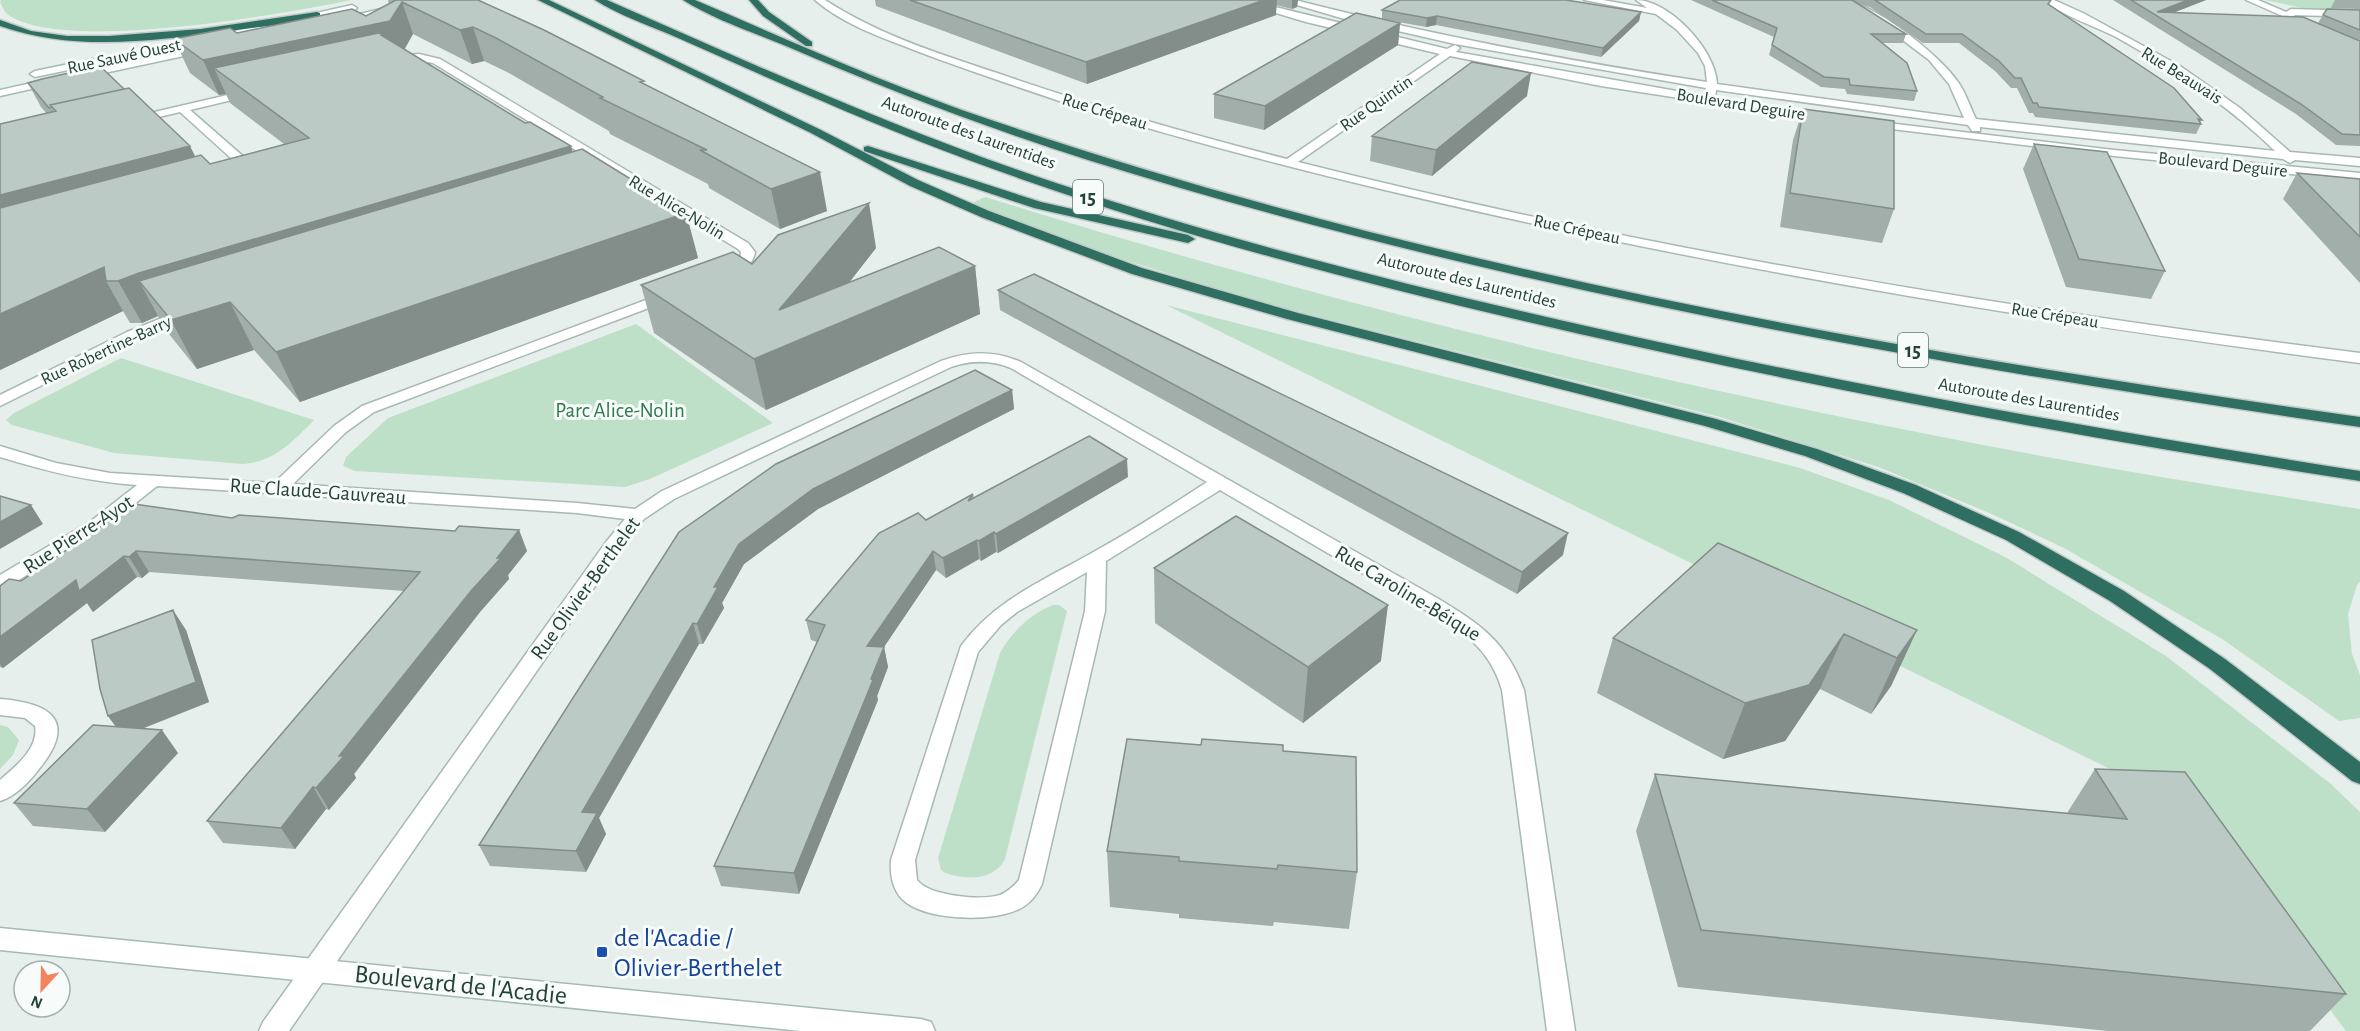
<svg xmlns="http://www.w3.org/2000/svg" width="2360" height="1031" font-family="'Alegreya Sans',sans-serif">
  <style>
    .green { fill: #bfe0c8 }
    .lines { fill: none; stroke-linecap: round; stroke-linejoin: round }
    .minor-casing { stroke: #a8b8b2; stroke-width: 3 }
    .secondary-casing { stroke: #a4bbb3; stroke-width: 3 }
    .motorway-casing { stroke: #c2cac8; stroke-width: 3 }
    .minor { fill: #fff; fill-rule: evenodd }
    .secondary { fill: #fff; fill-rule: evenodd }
    .motorway { fill: #2f6f62; fill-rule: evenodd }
    .wall { fill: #a1aea9 }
    .shaded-wall { fill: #838d89 }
    .building { fill: #bbcac4; stroke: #838d89; stroke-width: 1.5 }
    .transit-dot { fill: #1a4fb4; stroke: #f7fbf9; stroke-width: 2 }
    .labels { text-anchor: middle; stroke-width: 6; stroke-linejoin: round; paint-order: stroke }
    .far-street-label { font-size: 18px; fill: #24423a; stroke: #f7fbf9 }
    .shield { fill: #f7fbf9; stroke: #637a73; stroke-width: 1.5 }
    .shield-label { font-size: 20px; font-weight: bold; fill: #24423a }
    .park-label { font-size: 21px; fill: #2d7a4b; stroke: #f7fbf9 }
    .street-label { font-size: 21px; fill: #24423a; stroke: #f7fbf9 }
    .near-transit-label { font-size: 26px; fill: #164399; stroke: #f7fbf9; text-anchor: start }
    .near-street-label { font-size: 26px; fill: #24423a; stroke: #f7fbf9 }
  </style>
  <rect width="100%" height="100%" fill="#e6efeb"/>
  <!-- green -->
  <path class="green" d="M1,0H351C284,14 60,54 7,14C4,11 2,6 0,2Z
    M2265,0H2360V11L2307,9Z
    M985,197C1294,293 1609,372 1927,434C2070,463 2215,486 2360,509V582L2357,585L2348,614L2352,654L2360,675V718L2339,721L2222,639L2064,548L1994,515L1881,468L1720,417L1256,301L1125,260L1038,230L972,203Z
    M1166,305L1800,468L1889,500L2007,558L2166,656L2331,784L2360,812V1031H2346L2175,801Z
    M636,324L773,423L650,479L625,487L355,471L343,466L346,457L388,418Z
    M121,358L314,420C293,441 275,462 243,464L114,453L12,425L6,420L14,413Z
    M1053,605H1059L1067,611L1005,859C994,881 966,880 945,873L941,870L938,858L1000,653C1012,632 1030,614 1053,605Z
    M0,725L8,727L19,740L13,755L0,769Z"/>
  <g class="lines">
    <defs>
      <path id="minor" d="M815,0H825C877,34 939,54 997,73C1093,106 1189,134 1287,159L1440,54L1306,22L1233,0H1247L1447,49L1455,45L1460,48L1456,52L1705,96L1706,88L1455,44L1341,18L1280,0H1295C1431,35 1568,61 1707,82L1705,66L1698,53L1677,30L1656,14L1584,0H1603L1647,8L1636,0C1669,0 1716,50 1717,84L1964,118L1949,84L1929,60L1900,38L1839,0C1871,0 1940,55 1958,82C1966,93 1970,107 1976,119L2275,151C2228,105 2173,69 2116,37C2096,27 2057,13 2043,0H2054L2083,13L2180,66L2240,108L2290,152L2360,158V166L2295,160L2290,163L2283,159L1980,127V131H1972L1968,125L1716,90L1715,98L1827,115V119L1823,120L1601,86L1450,56L1298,162C1647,250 2003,308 2360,353V363C2074,326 1789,280 1507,218C1358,185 1211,149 1065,103C1015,86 964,69 914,50C880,37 843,24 815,0Z
        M2246,0H2258L2286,12L2291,9L2360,11V17L2293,15L2315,24L2317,26L2312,29Z
        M419,54L440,59L748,243L755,252C753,267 736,279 721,276L719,273L721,270L740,259L741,252L738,249L433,63C420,60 395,64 388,59L393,56Z
        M249,90L254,93L253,95L190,110L253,165L254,175L248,179L242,175L243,169L180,112L133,123L127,120L133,117Z
        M1871,121L2114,150L2360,173V181L2114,156L1867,126V122Z
        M670,291L677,295L675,298L374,412L346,432L293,484L577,503L635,509L662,491L941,361C968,351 994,350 1021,362L1437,598C1480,624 1506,641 1524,690L1575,1031H1547L1502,690C1493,660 1477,642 1451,625L1220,490L1106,561L1105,611L1042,884C1037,895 1029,905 1017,910C991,922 924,921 902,899C892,888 890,874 891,860L961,646C994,601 1042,581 1090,554C1130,532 1169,507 1207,482L1011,368C991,360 972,360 951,367L674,499L644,519L620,550L289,1031H259L263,1022L606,542L625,519L577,513L157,486L103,529L7,587L0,589V575L91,521L137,485C89,482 45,471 0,457V446L56,463L110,473L274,483L334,426L362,406ZM1087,572L1085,611L1019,880C1014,886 1007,892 1000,895C981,901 929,896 917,880L915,860L978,652L1001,625L1017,612Z
        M182,310L187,311L189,314L187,317L137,338L0,406V395L127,332Z
        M0,699C51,703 78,721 39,769C29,782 16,796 0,801V780C16,766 39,748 35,726L25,718L0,715Z"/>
      <path id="secondary" d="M419,0H436L339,23L334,20Z
        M352,5L357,8L355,10L214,40L209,37Z
        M204,46L207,47V51L81,78L76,75L81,72Z
        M93,59L98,62L97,64L35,77L30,74L35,71Z
        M54,78L59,81L58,83L0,96V90Z
        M0,928L921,1019L931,1022L935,1031H801L0,950Z"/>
      <path id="motorway" d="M538,0H549L819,129L918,180L989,211L1142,268L1298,313L1716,419L1817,449L1916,485L2019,532L2124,591L2225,659L2360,762V784L2352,781L2210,669L2110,601L2006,540L1903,493L1805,456L1705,426L1287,319L1132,274L981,217L910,186L811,133Z
        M595,0H607C755,65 902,132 1056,183C1232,242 1413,287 1595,328C1848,385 2103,431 2360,471V481C2098,441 1838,392 1580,334C1322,275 1065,207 822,101C774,81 726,59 678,38C651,26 620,16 595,0Z
        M683,0H695C793,42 890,86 991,120C1432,270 1900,352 2360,417V427C1932,365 1502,289 1088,160C985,127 885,89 786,46C752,32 713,19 683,0Z
        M749,0H758L769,12L812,42V46H806L763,16Z
        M317,12L320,13V17C290,24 259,27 229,31C153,41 73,52 0,26V20L31,31L67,36H109L201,29Z
        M868,146L1041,202L1188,235L1195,239L1188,243L1034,208L864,151V147Z"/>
    </defs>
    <!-- minor casing -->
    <use href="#minor" class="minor-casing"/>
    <!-- secondary casing -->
    <use href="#secondary" class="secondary-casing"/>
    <!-- motorway casing -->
    <use href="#motorway" class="motorway-casing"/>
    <!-- minor -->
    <use href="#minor" class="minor"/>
    <!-- secondary -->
    <use href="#secondary" class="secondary"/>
    <!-- motorway -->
    <use href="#motorway" class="motorway"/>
  </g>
  <!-- wall -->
  <path class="wall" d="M388,0H478L645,85L827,211L780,229L709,188L708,184L610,134L609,131L507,72L484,61L472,64L413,34L404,49L572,152L686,213L698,258L300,402L254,350L197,369L165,329L158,316L142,323H130L123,311L0,370L47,114L41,107L28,83L210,164L284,144L230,103L226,94L219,95L190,73L174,39L237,33L366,16L389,4Z
    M875,0H1298L1297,7L1292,9L1276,5V15L1087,84L876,6Z
    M1691,0H2051L2049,4L2202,120L2200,122L2201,124L2196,134L2035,117L2033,113H2029L2017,88H2011L1995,71L1959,43H1923L1870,7L1856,3L1906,34L1903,43H1883L1917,91L1914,101L1847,94L1845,89L1821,87L1769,55L1774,37Z
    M2113,0H2206L2175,12L2318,23L2323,15L2360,10V146L2336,145L2296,114Z
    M2335,0H2360V9L2331,8Z
    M1382,10L1641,12L1639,21L1601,57L1436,25L1426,27L1382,19Z
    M1400,23L1398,45L1264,130L1214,118V94Z
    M1527,96L1432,176L1370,161L1372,136Z
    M1803,109L1894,209L1882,243L1780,227L1793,140Z
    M2034,144L2165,271L2151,299L2066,287L2023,169Z
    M2297,173L2360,179V283L2283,199Z
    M876,248L849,282L975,266L980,314L766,410L654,333L641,285L752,264Z
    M998,290L1563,555L1517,594L1000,310Z
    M1012,390L1014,409L818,509L744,564L722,603L724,608L703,644H699L599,818L606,834L586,872L490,866L479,845L679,532Z
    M1128,477L998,553L996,552L981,561L979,559L946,578L936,570L884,647L888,667L877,696L878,700L799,894L721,886L714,866L817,642L811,640L806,620L926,520L973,494L974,498Z
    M232,518L455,531L519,530L527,551L508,575L509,579L480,612L354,774L356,778L329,810L326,809L295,849L223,843L207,821L404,591L149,572L142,578L137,577L93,612L87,603L3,668L0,667V586L21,581Z
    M1154,568L1381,661L1303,723L1155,623Z
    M186,630L209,702L142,729L178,753L105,832L33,826L14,803L116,727L108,716Z
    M1917,630L1891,686L1871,714L1820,689L1785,741L1723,759L1597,693L1613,638Z
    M1283,751L1357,872L1349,929L1274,922L1273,926L1179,918V914L1110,907L1107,851Z
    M2095,769L2346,994L2310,1031H2108L1678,987L1636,831L1655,774L2067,813Z"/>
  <!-- shaded-wall -->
  <path class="shaded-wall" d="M1264,0H1277L1276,15L1087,84L1086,62Z
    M1292,0H1298L1297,7L1292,9Z
    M2188,0H2206L2160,18L2157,12Z
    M402,2L413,34L402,54L214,68L226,94L219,95L203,60L390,21Z
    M1641,12L1639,21L1601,57L1603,48Z
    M1437,16L1436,25L1426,27L1427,18Z
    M1400,23L1398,45L1264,130L1265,106Z
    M473,27L484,61L472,64L460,30Z
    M1531,73L1527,96L1432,176L1436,150Z
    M190,146L209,184L0,242V195Z
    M571,146L582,184L139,281L158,316L142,323L118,281L139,273Z
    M820,172L827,211L780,229L771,189Z
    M869,203L876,248L807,337L975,266L980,314L766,410L754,359L779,310Z
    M686,213L698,258L300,402L276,352Z
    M104,267L106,281L123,311L0,370V314Z
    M230,302L254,350L197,369L171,320Z
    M1012,390L1014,409L818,509L744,564L722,603L724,608L703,644L697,624L714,587L739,544L813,489Z
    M1127,459L1128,477L998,553L996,534Z
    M31,505L43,524L0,549V522Z
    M519,530L527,551L508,575L509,579L480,612L354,774L356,778L329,810L316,788L339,756Z
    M994,532L996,552L981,561L979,541Z
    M1568,533L1563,555L1517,594L1522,572Z
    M977,540L979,559L946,578L943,558Z
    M136,551L149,572L142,578L129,557Z
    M933,551L936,570L871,666L867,646Z
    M124,556L137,577L93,612L87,603L3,668L0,664V637L76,580Z
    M1388,605L1381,661L1303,723L1308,667Z
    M173,610L186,630L209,702L123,736L108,716Z
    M693,623L699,644L599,818L606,834L586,872L576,851L582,812Z
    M1917,630L1891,686L1871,714L1897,658Z
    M1844,634L1820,689L1785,741L1723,759L1745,703Z
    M884,647L888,667L877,696L878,700L799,894L794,873Z
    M162,730L178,753L105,832L87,809Z
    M313,787L326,809L295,849L281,828Z"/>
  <!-- building -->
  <path class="building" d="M396,0H478L544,30L644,81L640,82L820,172L771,189L700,150H707L600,98L603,97L496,38L473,27L460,30L402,2L390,21L203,60L174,39L230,28L237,33L352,9L366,16Z
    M910,0H1264L1086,62Z
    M1400,0H1566L1641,12L1603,48L1437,16L1427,18L1382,10Z
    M1712,0H1852L1906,34H1871L1907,63L1917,91L1850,85L1849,79L1824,77L1772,45L1777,28Z
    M1875,0H2051L2048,4L2174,88L2202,120L2198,119L2201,124L2039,107L2037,103H2033L2021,78H2015L1999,61L1962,34H1926Z
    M2131,0H2188L2157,12L2303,17L2360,41V135L2342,134L2301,104Z
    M2327,9L2360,10V30L2323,15Z
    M1356,13L1400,23L1265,106L1214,94Z
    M383,32L381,35L525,123L530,122L571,146L139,273L118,281H106L104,267L0,314V208L201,155L210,164L309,138L214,68Z
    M1472,62L1531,73L1436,150L1372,136Z
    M100,66L124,89L50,105L52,107L49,108L28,83L42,79Z
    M129,88L190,146L0,195V124L56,111L50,105Z
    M1803,109L1894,121V209L1790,193Z
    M2034,144L2107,152L2165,271L2079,259Z
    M582,149L686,213L276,352L230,302L171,320L139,281Z
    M2297,173L2360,179V237Z
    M869,203L779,310L939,247L975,266L754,359L641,285L733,252L752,264L778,235Z
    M1034,274L1568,533L1522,572L998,290Z
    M975,370L1012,390L813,489L739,544L714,587H718L697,624L693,623L582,812L597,813L576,851L479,845L679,532L776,464Z
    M1089,436L1127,459L996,534L994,532L979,541L977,540L943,558L933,551L867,646L884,647L871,679L873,680L794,873L714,866L825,625L806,620L879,533L918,513L926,520L973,494L968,501Z
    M0,496L31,505L0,522Z
    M134,504L232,518L239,515L455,531L459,526L519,530L497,558H501L471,591L339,756H344L316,788L313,787L281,828L207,821L420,572L136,551L129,557L124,556L79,591L76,580L0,637V586L9,579L21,581Z
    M1236,516L1388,605L1308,667L1154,568Z
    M1718,543L1917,630L1897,658L1844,634L1809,685L1745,703L1613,638Z
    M173,610L196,682L108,716L100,689L92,640Z
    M93,725L162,730L87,809L14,803Z
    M1127,739L1201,745L1202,739L1283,745V751L1356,757L1357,872L1278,865L1277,869L1179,861V857L1107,851Z
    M2095,769L2185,772L2346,994L1701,930L1655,774L2127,819Z"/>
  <!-- markers -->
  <rect class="transit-dot" x="596" y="946" width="12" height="12" rx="3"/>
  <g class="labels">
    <!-- far-street labels -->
    <g class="far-street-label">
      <text transform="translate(124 56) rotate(-12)" y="6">Rue Sauvé Ouest</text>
      <text transform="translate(2182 75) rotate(32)" y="6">Rue Beauvais</text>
      <text transform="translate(1376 103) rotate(-35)" y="6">Rue Quintin</text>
      <text transform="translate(1741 104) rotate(9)" y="6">Boulevard Deguire</text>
      <text transform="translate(1105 111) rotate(17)" y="6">Rue Crépeau</text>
      <text transform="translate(969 132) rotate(20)" y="6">Autoroute des Laurentides</text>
      <text transform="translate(2223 164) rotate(6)" y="6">Boulevard Deguire</text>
      <text transform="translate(677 207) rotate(31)" y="6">Rue Alice-Nolin</text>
      <text transform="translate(1577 229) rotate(12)" y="6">Rue Crépeau</text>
      <text transform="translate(1467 280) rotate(14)" y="6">Autoroute des Laurentides</text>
      <text transform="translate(2055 315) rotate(9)" y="6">Rue Crépeau</text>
      <text transform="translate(106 350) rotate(-25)" y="6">Rue Robertine-Barry</text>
      <text transform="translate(2029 399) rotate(10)" y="6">Autoroute des Laurentides</text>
    </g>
    <!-- shield labels -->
    <g class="shield">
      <rect x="1073" y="180" width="30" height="34" rx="4.5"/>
      <rect x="1898" y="333" width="30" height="34" rx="4.5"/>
    </g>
    <g class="shield-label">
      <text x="1088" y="204">15</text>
      <text x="1913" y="357">15</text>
    </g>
    <!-- park labels -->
    <g class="park-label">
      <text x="620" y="417">Parc Alice-Nolin</text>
    </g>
    <!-- street labels -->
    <g class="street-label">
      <text transform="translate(318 491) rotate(4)" y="7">Rue Claude-Gauvreau</text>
      <text transform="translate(78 534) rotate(-33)" y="7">Rue Pierre-Ayot</text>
      <text transform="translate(585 588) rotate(-54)" y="7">Rue Olivier-Berthelet</text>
      <text transform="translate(1408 593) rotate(31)" y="7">Rue Caroline-Béique</text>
    </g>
    <!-- near-transit labels -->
    <g class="near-transit-label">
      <text x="614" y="946">de l'Acadie /<tspan x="614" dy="30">Olivier-Berthelet</tspan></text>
    </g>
    <!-- near-street labels -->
    <g class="near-street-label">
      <text transform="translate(461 984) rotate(6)" y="9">Boulevard de l'Acadie</text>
    </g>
  </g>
  <!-- north arrow -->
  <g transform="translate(42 989) rotate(202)"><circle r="28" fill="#f7fbf9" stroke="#a3b1ad" stroke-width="1.5"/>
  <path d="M0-4.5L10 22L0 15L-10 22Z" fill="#f4845f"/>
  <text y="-9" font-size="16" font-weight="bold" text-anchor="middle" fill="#24423a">N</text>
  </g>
</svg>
